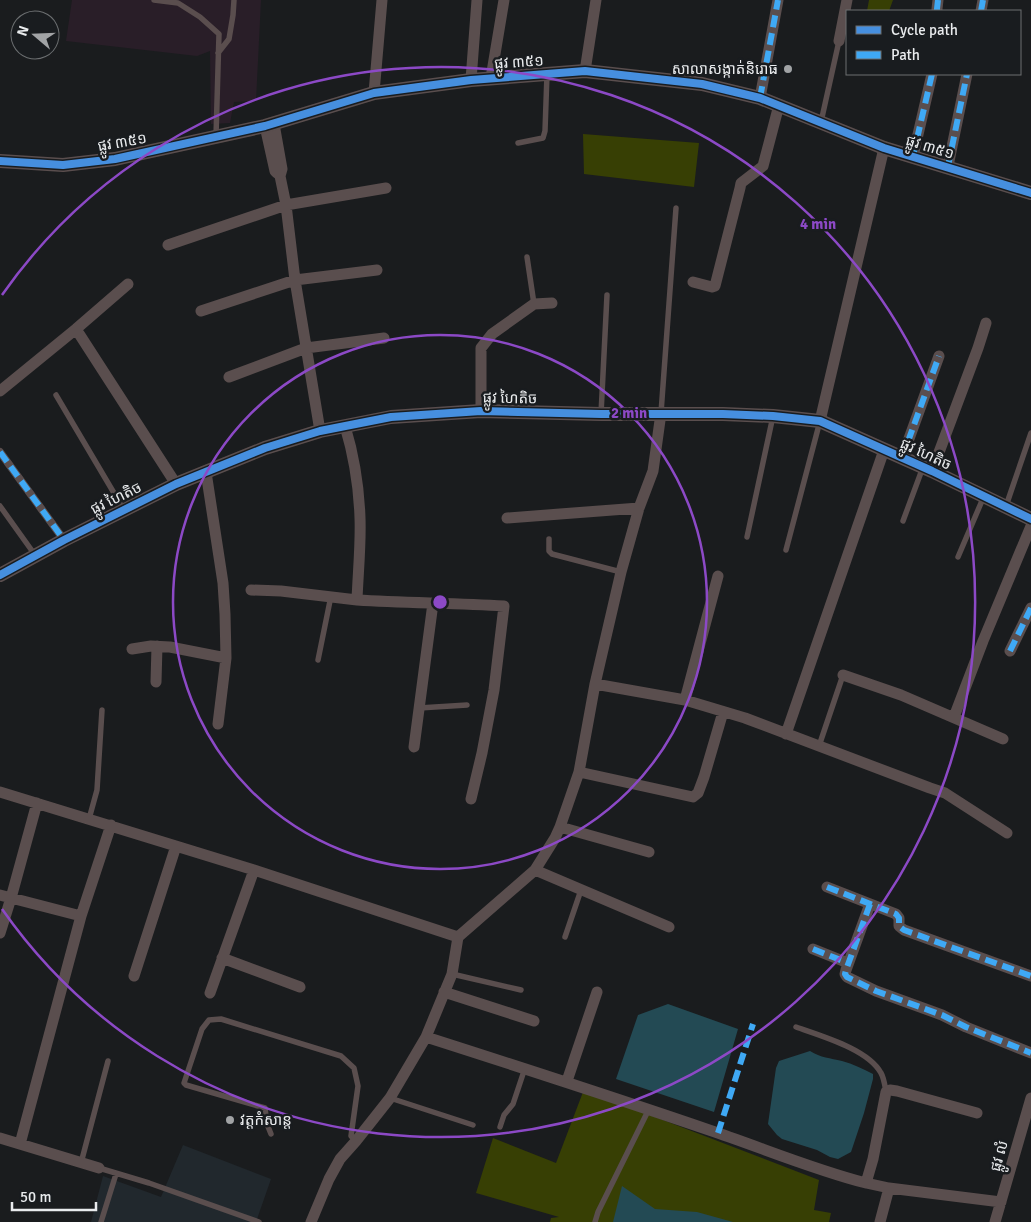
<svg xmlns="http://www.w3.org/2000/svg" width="1031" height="1222" font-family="Signika,'Noto Sans Khmer',sans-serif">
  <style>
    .industrial { fill: #291e28 }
    .built { fill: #21282d }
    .green { fill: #373f04 }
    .water { fill: #234a54 }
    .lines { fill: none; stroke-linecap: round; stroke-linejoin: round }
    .service { stroke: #5a4e4e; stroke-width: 5.5 }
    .pedestrian { stroke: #5a4e4e; stroke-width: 8 }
    .minor { stroke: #5a4e4e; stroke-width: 11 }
    .tertiary { stroke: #5a4e4e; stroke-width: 14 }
    .quiet { stroke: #3fa9f5; stroke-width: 6; stroke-dasharray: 12 6; stroke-linecap: butt }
    .cycleway-casing { stroke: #191c1f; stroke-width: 11 }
    .cycleway { stroke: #468fdf; stroke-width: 8 }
    .ring { fill: none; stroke: #8c49c6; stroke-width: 2.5 }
    .poi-dot { fill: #a1a3a5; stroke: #191c1f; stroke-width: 2 }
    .labels { text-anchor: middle; stroke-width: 5; stroke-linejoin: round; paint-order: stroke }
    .street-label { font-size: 15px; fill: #e9ebed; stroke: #191c1f }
    .poi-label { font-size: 15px; fill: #e9ebed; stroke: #191c1f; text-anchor: end }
    .centre { fill: #8c49c6; stroke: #191c1f; stroke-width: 2.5 }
    .ring-label { font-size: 15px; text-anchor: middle; font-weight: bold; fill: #8c49c6; stroke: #191c1f; stroke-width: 5; stroke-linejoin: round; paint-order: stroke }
  </style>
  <rect width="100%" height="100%" fill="#1a1c1e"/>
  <!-- industrial -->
  <path class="industrial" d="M72,0H261L256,101L234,102L230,123L211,124L210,51L197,56L66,41Z"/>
  <!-- built -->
  <path class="built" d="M183,1145L271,1179L256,1222H91L103,1176L161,1197Z"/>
  <!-- green -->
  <path class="green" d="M869,0H893L889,11H867Z
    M583,134L699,143L694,187L584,174Z
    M583,1092L629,1107L819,1180L814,1210L831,1213L829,1222H550L551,1218L559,1217L476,1193L493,1138L556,1163Z"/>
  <!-- water -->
  <path class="water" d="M668,1004L738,1029L714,1112L616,1079L638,1015Z
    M810,1051C821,1058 830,1058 842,1061C853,1064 863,1069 873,1074V1079L864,1113L851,1152L838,1159L830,1157L817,1150L782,1139L777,1135L768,1124L776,1068L779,1061Z
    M622,1186L655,1209L697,1212L733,1222H613Z"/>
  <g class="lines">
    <!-- service -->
    <path class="service" d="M154,0L178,3L200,17L219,34L216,136
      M218,53L229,39L233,15L234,0
      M821,122L839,41
      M518,143L543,138L545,131L547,74
      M527,257L534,304
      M56,395L124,510
      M661,413L676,208
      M601,414L607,295
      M0,506L35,555
      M1006,506L1031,433
      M903,521L923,467
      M747,537L773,416
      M549,539V551L552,554L621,572
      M786,550L820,421
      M958,557L984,496
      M318,660L331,596
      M419,708L467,705
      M819,746L843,675
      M89,819L97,790L102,710
      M565,937L581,890
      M452,974L521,990
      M796,1027C821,1036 868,1049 881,1073C884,1078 885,1086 886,1092
      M390,1098L473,1125
      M500,1127L504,1115L513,1104L525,1068
      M271,1134L267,1124L265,1108L186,1085L184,1083L202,1029L209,1020L221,1019L341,1056L354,1068L358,1086L351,1136L356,1141
      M81,1163L108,1061
      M99,1168L149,1183L259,1222
      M101,1222L116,1174
      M595,1222L598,1212L649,1109"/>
    <!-- pedestrian -->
    <path class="pedestrian" d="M0,452L64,540"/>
    <!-- minor -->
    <path class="minor" d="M937,11V9L938,0
      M981,11L983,0
      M839,41L847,0
      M585,71L596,0
      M491,78L504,0
      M471,80L477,0
      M374,93L382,0
      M760,98L778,0
      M274,124L282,169L280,176L286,205L295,280L320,431
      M265,126L275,171L277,173
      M913,156L932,74
      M948,166L967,74
      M168,245L286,205L386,188
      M693,282L712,287L715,286L740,188L741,183L763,166L779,105
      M201,311L295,280L377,270
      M76,329L176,484
      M229,377L306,348L384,338
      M0,391L76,329L128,284
      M481,411V348L492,334L534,304L552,303
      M820,421L884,148
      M902,458L939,356
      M932,471L978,348L986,323
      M206,472L223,583L225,614L226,658L218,724
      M507,518L639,508
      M251,590L281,591L357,600C358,573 361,545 360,518C359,487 354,456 345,426
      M357,600C406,603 455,603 504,606L494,690L482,753L471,799
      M132,649L151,646L170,647L226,658
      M1010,651L1031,608
      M843,675L901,695L1003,739
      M156,682L157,646
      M595,684L685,700L745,718L930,788L945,793L1007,833
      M685,700L718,576
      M954,717L983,641L1031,526
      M786,734L884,450
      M414,747L433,603
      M579,772L693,797L698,793L704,777L723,712
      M0,792L254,870L458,937
      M560,827L649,852
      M535,870L669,927
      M827,887L896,914L899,918V926L904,930L1031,976
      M0,895L81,916
      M870,904L846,970L845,974L847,977L876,991L942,1015L966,1027L1031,1053
      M0,933L11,898L37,803
      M813,949L848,963
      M222,958L300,987
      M134,976L176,846
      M444,992L534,1021
      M210,993L254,870
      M426,1037C523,1068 619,1099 715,1132C765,1149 815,1170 866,1183L873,1159L886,1092L890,1090L897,1091L977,1113
      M567,1081L597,992
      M0,1138L99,1168
      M20,1144L81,916L111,825
      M866,1183L889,1188
      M311,1222L329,1179L340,1159L356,1141L390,1098L426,1037L452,974L458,937L535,870L555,838L560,827L579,772L595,684L621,572L639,508L653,471L661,413
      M880,1222L889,1188L1001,1202
      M995,1222L1031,1098"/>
    <!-- tertiary -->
    <path class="tertiary" d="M0,161L63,165L115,159L265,126L374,93L471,80L585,71L702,84L760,98L884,148L1031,193
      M0,575L64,540L176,484L265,448L320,431L391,417L481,411L601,414H723L773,416L820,421L932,471L1031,519"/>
    <!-- quiet -->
    <path class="quiet" d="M937,11V9L938,0
      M981,11L983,0
      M760,98L778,0
      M913,156L932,74
      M948,166L967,74
      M0,452L64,540
      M902,458L939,356
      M1010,651L1031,608
      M827,887L896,914L899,918V926L904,930L1031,976
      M870,904L846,970L845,974L847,977L876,991L942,1015L966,1027L1031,1053
      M813,949L848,963
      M718,1133L753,1024"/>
    <defs>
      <path id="cycleway" d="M0,161L63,165L115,159L265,126L374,93L471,80L585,71L702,84L760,98L884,148L1031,193
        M0,575L64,540L176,484L265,448L320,431L391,417L481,411L601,414H723L773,416L820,421L932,471L1031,519"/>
    </defs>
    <!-- cycleway casing -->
    <use href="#cycleway" class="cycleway-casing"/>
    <!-- cycleway -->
    <use href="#cycleway" class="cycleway"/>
  </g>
  <!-- distance rings -->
  <g class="ring">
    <circle cx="440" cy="602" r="267"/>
    <path d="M2 295A535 535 0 1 1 2 909"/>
  </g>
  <!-- markers -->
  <g class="poi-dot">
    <circle cx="788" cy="69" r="5"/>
    <circle cx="230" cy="1120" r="5"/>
  </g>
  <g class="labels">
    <!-- street labels -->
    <g class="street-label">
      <text transform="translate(519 62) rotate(-4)" y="5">ផ្លូវ ៣៥១</text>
      <text transform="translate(122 142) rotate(-10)" y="5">ផ្លូវ ៣៥១</text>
      <text transform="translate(930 147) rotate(17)" y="5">ផ្លូវ ៣៥១</text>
      <text transform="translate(510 398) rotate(1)" y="5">ផ្លូវ ហៃតិច</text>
      <text transform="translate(926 454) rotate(25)" y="5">ផ្លូវ ហៃតិច</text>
      <text transform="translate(116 498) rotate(-26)" y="5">ផ្លូវ ហៃតិច</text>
      <text transform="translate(999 1156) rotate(-74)" y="5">ផ្លូវ លំ</text>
    </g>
    <!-- poi labels -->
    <g class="poi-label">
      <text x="778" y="74">សាលាសង្កាត់និរោធ</text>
      <text x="240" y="1125" text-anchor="start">វត្តកំសាន្ត</text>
    </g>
  </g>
  <circle cx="440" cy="602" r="8" class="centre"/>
  <g class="ring-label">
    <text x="818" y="229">4 min</text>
    <text x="629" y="418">2 min</text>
  </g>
  <!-- legend -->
  <rect x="846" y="10" width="175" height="65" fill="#191c1f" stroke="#6c6f71"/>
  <rect x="856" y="26" width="25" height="8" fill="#468fdf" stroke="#6c6f71"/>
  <text x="891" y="35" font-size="15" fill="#e9ebed">Cycle path</text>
  <rect x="856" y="51" width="25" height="8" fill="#3fa9f5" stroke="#6c6f71"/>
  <text x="891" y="60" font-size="15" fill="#e9ebed">Path</text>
  <!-- north arrow -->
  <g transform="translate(35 35) rotate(289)"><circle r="24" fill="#191c1f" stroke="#6c6f71"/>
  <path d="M0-4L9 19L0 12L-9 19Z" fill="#a1a3a5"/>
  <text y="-8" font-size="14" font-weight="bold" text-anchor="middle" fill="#e9ebed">N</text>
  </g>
  <!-- scale -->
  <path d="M12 1202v8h84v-8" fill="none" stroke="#e9ebed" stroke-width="2.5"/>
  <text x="20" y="1202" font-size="15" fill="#e9ebed" stroke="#191c1f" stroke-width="4" paint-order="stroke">50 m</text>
</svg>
